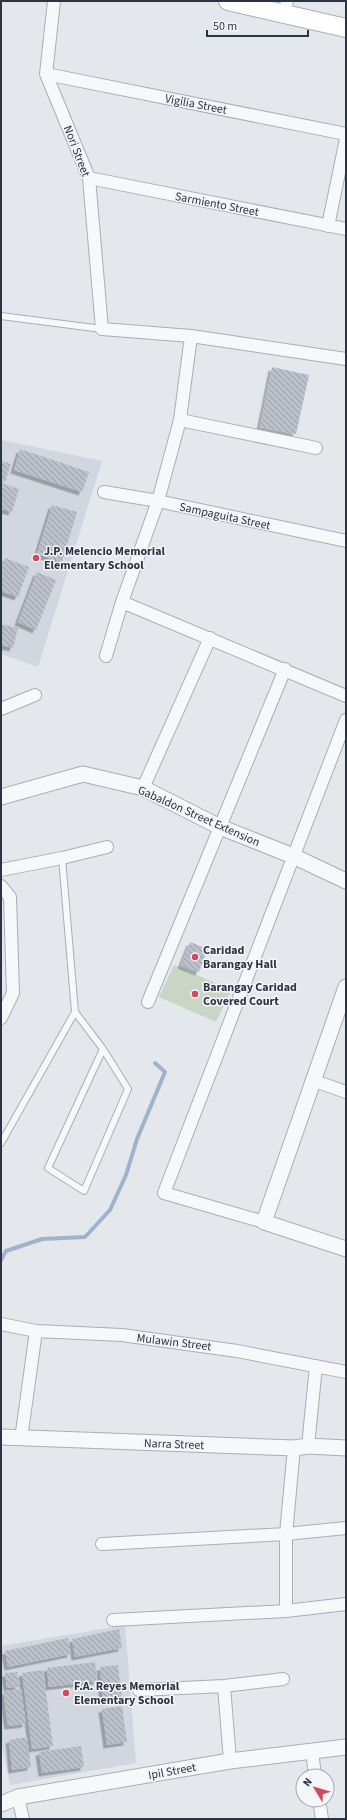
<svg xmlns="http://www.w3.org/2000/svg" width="347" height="1820" font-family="'Source Sans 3',sans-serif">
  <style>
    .built { fill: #d2d6de }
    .pitch { fill: #c9d6c5 }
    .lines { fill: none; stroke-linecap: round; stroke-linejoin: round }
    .stream { stroke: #9fb4cc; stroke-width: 4 }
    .building { fill: url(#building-back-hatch); filter: url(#shadow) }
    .service-casing { stroke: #a9aeb7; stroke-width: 8 }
    .minor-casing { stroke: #a9aeb7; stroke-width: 14 }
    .tertiary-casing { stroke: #a9aeb7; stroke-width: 17 }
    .secondary-casing { stroke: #a9aeb7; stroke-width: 20 }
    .service { stroke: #f7f8fa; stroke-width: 6 }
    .minor { stroke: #f7f8fa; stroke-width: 12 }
    .tertiary { stroke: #f7f8fa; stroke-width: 15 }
    .secondary { stroke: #fff; stroke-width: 18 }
    .poi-dot { fill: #d1495b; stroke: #f4f6f9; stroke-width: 1.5 }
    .labels { text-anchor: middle; stroke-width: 3; stroke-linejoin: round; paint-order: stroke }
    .street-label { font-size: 12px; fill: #2b3445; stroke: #f4f6f9 }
    .poi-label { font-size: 12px; font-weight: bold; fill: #2b3445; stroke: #f4f6f9; text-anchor: start }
  </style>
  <defs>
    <pattern id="building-back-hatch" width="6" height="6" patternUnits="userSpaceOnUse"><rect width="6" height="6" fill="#bbc0ca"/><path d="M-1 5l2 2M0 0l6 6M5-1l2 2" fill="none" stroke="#989da6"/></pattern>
    <filter id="shadow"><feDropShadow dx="-3.5" dy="3.5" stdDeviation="0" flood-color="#0004"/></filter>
  </defs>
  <rect width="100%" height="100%" fill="#e4e7ec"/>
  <!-- built -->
  <path class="built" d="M1,440L102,461L38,667L1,654Z
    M125,1625L136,1763L10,1785L1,1741V1646Z"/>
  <!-- pitch -->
  <path class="pitch" d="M174,965L231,990L216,1022L159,997Z"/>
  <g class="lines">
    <!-- stream -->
    <path class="stream" d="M1,1260L6,1251L42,1239L85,1237L110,1210L126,1175L137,1139L165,1072L155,1063"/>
  </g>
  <!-- building -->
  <path class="building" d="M272,367L309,375L296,434L260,427Z
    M20,449L89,472L82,492L14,470Z
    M1,461L11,464L5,482L1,481Z
    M1,483L19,489L12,512L1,509Z
    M52,505L77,512L62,562L37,554Z
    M5,558L29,567L18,597L1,591V568Z
    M37,572L56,580L36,630L18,622Z
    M1,624L18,628L13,648L1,645Z
    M190,942L208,949L199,972L181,965Z
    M119,1629L122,1648L75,1657L72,1639Z
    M68,1638L71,1654L8,1667L5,1651Z
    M95,1662L97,1681L49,1687L47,1668Z
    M118,1665L122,1700L103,1702L100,1667Z
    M43,1670L53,1746L32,1749L22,1673Z
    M17,1672L19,1687L7,1688L5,1673Z
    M21,1689L26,1724L8,1726L3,1691Z
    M122,1706L127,1742L107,1745L102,1709Z
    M27,1737L31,1767L12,1770L9,1740Z
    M81,1746L84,1767L42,1773L39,1752Z"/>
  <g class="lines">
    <defs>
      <path id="service" d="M1,316L102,329
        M75,1012L103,1049L128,1089L84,1191L48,1168L103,1049
        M1,1143L75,1012L62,858"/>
      <path id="minor" d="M54,1L46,74L89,178L102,329L191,336L346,359
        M285,13L287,1
        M46,74L346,134
        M89,178L346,229
        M328,226L346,139
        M191,336L180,420L158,501L122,602L346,696
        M180,420L316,448
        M104,492L158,501L346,541
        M106,656L122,602
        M1,709L35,695
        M143,788L210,638
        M1,870L62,858L107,847
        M1,886L10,897L13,993L1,1018
        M148,1002L285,669
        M312,1080L346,1092
        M264,1222L164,1193L346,720
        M1,1324L36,1331L122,1335L237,1351L346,1372
        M21,1439L36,1331
        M308,1446L316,1366
        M102,1544L286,1534L346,1528
        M286,1611V1534L294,1448
        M113,1620L286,1611L346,1604
        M224,1686L230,1761
        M139,1690L224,1686L283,1679
        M312,1751L315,1776
        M18,1797L23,1819
        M319,1800L322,1819"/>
      <path id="tertiary" d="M1,797L83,774L143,788L220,827L293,856L346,881
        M346,987L264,1222L346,1249
        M1,1437L294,1448L308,1446L346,1448
        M1,1804L18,1797L230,1761L346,1747"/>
      <path id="secondary" d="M228,1L346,28"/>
    </defs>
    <!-- service casing -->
    <use href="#service" class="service-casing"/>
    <!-- minor casing -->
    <use href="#minor" class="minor-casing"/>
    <!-- tertiary casing -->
    <use href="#tertiary" class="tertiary-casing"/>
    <!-- secondary casing -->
    <use href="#secondary" class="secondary-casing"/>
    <!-- service -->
    <use href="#service" class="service"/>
    <!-- minor -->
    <use href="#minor" class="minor"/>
    <!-- tertiary -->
    <use href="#tertiary" class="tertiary"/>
    <!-- secondary -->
    <use href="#secondary" class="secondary"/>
  </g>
  <!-- markers -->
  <g class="poi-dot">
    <circle cx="36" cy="558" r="4"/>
    <circle cx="195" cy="957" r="4"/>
    <circle cx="195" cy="994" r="4"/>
    <circle cx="66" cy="1693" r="4"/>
  </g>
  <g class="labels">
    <!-- street labels -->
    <g class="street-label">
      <text transform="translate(196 104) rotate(11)" y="4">Vigilia Street</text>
      <text transform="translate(77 151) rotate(69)" y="4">Nori Street</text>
      <text transform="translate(217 204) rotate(11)" y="4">Sarmiento Street</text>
      <text transform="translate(225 516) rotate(12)" y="4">Sampaguita Street</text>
      <text transform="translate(199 816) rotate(24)" y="4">Gabaldon Street Extension</text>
      <text transform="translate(174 1342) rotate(7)" y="4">Mulawin Street</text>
      <text transform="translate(174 1444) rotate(2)" y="4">Narra Street</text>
      <text transform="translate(172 1771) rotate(-10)" y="4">Ipil Street</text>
    </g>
    <!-- poi labels -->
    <g class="poi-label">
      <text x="44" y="555">J.P. Melencio Memorial<tspan x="44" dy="14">Elementary School</tspan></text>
      <text x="203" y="954">Caridad<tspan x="203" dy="14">Barangay Hall</tspan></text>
      <text x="203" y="991">Barangay Caridad<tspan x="203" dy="14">Covered Court</tspan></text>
      <text x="74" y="1690">F.A. Reyes Memorial<tspan x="74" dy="14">Elementary School</tspan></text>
    </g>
  </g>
  <!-- border -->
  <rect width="347" height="1820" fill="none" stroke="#2b3445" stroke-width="4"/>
  <!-- north arrow -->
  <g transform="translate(315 1788) rotate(308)"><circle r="19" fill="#f4f6f9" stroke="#a4a8b1"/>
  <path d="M0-3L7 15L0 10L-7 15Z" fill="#d1495b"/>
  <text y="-6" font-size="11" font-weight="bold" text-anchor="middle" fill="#2b3445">N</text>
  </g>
  <!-- scale -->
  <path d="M207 30v6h101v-6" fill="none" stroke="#2b3445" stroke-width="2"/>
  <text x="213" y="30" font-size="12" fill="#2b3445" stroke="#f4f6f9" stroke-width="3" paint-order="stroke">50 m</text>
</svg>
